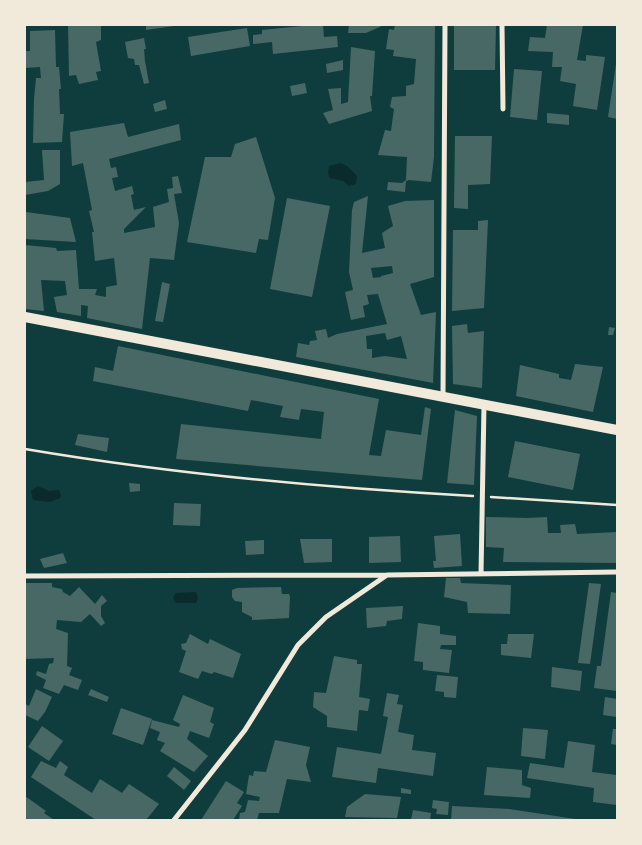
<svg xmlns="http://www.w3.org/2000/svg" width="642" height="845" font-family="Mulish,sans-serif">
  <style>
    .water { fill: #0a2a2b }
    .building { fill: #486865; fill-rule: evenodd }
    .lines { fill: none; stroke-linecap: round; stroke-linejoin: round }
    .path { stroke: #f1e9da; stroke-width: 2.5 }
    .minor { stroke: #f1e9da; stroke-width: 5 }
    .secondary { stroke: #f1e9da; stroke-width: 10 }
  </style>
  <rect width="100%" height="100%" fill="#0f3d3e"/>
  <!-- water -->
  <path class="water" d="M341,163L347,166L357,176L356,184L349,186L343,181L330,178L328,174L329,166Z
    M38,486L49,491L59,490L61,495L60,498L50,502L33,500L31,491Z
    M196,592L198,598L196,603H176L173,598L176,593Z"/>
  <!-- building -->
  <path class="building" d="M68,25H101V40L96,42L101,71L96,72L98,80L79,84L76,75L69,76Z
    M146,25H174V26L146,30Z
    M312,25H323L324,37L337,36L338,47L273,54L272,42L253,44V35L262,34V30Z
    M349,25H384L366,33H348Z
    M395,25H435L434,157L431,182L409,180L406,181L405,192L387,190L388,182L402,183L406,180L407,157L378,155L385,130L391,131L394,109L390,107L392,97L406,96V86L414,84L416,59L393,56L394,50L386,49L389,29L394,30Z
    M454,25H496L495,70H454Z
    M547,25H583L577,60L586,61V55L605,57L597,110L573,106L576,84L560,81L562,67H552L553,52L528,51L530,37L545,38Z
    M247,28L250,46L191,56L188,37Z
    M55,30L56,67H59L61,89H59L60,114H64L62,142L33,143L34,99L36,78H41L40,67L25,68V51H30V31Z
    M144,38L146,49H144L145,61L149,83L144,84L139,65H135L134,59L128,58L125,42Z
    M351,47L375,51L372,96H370L372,111L329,124L323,113L333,110L328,89L341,88V104L348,102Z
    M343,60V70L327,73L326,64Z
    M616,64H617V119L608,117Z
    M514,69L542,71L537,120L510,117Z
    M305,83L307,93L292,96L290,86Z
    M165,100L167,109L155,112L153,104Z
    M547,113L569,115V125L547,123Z
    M124,123L128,137L179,124L181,140L109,159L111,168L116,167L118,177L112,178L115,191L132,186L134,194L131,195L134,210L146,207L124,229V233L155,227L153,207L169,202L167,189L173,188L172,177L178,176L182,193L174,194L179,223L174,260L150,258L142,329L87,318L88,306L81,305V316L57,312L54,297L67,295L65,281L41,280L44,311L25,309V245L56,248L57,251L76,250L79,289H97L95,295L106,297V287L117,285L114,258L95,261L92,232H94L89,211L92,210L83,163L72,166L70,132Z
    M455,136H492L490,184L468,185V209L454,208Z
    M256,137L275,198L268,240L259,239L256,253L187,242L205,157H231L235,144Z
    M42,150H60V184L48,191L25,195V182L44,180Z
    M368,196L362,253L385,248L382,233L393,226L388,206L405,201L434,200V277L410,284L421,315L436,312L433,383L296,357L298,343L309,345L310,341L317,340L315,331L326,329L328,338L337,334L387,324L378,294L367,295L369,304L363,306L365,317L351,320L345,292L353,290L349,272L352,210L354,202ZM392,266L393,273L381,276V277L373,278L371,268ZM385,333L387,340L401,336L407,359L385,356L372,358V349H367L366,336Z
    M287,198L330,206L312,297L270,289Z
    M26,212L70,218L76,242L25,239Z
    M488,220L484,308L452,311L453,230H478V221Z
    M162,282L170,284L163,322L155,321Z
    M467,324L468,333L484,331L482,388L453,384L452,326Z
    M609,327L615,328L613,335H608Z
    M118,346L379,399L369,455L381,456L386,430L421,435L425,407L431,409L422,480L176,459L181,424L321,439L324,412L301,409L299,420L280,417L283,406L251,400L248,411L93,381L95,367L113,371Z
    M575,364L603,367L593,412L516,396L520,365L559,374V378L571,380Z
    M455,410L477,416L474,485L447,483Z
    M78,434L109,438L107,452L75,445Z
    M515,441L580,454L573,490L508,477Z
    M129,483L140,484V491L130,492Z
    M174,503L201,504L200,526L173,525Z
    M486,517L527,518L547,517L548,533H561L560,525L575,524L577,534L617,532V563L503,562L504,548L486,547Z
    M460,534L462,566L434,568L433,561H436L434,536Z
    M400,536L401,562L369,563V537Z
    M300,539H332V562L304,563Z
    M264,540V554L246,555L245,541Z
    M63,553L67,563L44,568L40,559Z
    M446,578H460L461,583L511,585L510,614L468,613L467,602L444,597Z
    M25,583H52V587L62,589L63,592L70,596L79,587L95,604L102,595L107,601L101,606V616L105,623L101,626L90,614L81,622L57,620L56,629L68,633L67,666L72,668L69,675L82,680L78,690L64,685L59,694L43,688L46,680L36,675L37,671L46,674L49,664L53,663L54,658L25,659Z
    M589,583L601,584L590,664L578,663Z
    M281,587L282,594H289L290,597L289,618L252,620V617L242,612V602L235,601L232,597V590L237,588Z
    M611,592L617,593V691L594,688L597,666H601Z
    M403,606L402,619L387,621L386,626L367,628L366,608Z
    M418,623L440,626V634L456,636V645H441L440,649L452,650L449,673L423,670V662L414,661Z
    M190,634L208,644L210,639L241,654L233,678L214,672L212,674L202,671L198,679L179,672L186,651L182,649L181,644L186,643Z
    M508,634H534L531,658L501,655V644H507Z
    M334,656L357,660V664H362L359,697L370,699L368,711L359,710L357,731L327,727V716L313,707L314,692L326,693Z
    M552,667L582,671L580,691L551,687Z
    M437,675L458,677L456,698L444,697V692L435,691Z
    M36,689L52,697L45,712L38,721L25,715V704L29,706Z
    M91,689L109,697L107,702L88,695Z
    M387,693L399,695L397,704L403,705L398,732L414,735L412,750L436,753L433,776L378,768L376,783L332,777L337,747L381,754L388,717L383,716Z
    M183,695L214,708L210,722L214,724L209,738L190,731L187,739L208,756L194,772L160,751L165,743L157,740L160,732L150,728L152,720L179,727L180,724L173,720Z
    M605,697L617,699V717L603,715Z
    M121,708L152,719L143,745L112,734Z
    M42,726L63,741L49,761L28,747Z
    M523,728L548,730L545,759L521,756Z
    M613,729H617V745L611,744Z
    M275,740L310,747L306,765L311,782L287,779L279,813H259L257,820H239L240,813L245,812L248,800L259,801L260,797L246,794L249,775L253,776L254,771L266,772Z
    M568,741L595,745L592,772L617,775V805L593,802L594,788L527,778L530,763L564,768Z
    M41,761L56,768L60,761L68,767L64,775L92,793L100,779L122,793L129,784L159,804L146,820H96L31,777Z
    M174,767L191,781L184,790L167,776Z
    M487,767L522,770V785L531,788L530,798L484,795Z
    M226,781L244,792L237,803L242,806L233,820H201Z
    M401,788L411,790V794L401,793Z
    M365,794L401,797L397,818L345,817L347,807Z
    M25,796L46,811L44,813L54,820H29L25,818Z
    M433,800L449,802L448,815L436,814L437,809L432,808Z
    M452,806L509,809L582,820H451Z
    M413,810L431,813L430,820H411Z"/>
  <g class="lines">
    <!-- path -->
    <path class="path" d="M25,449C173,474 324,488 473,496
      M491,497L617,505"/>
    <!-- minor -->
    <path class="minor" d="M502,25L503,109
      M443,396L445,25
      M481,574L484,405
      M25,576L387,575
      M174,820L245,730L298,645L326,617L387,575L617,572"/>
    <!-- secondary -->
    <path class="secondary" d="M25,317L617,430"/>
  </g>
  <!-- border -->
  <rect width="642" height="845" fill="none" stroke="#f1e9da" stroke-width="52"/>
</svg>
